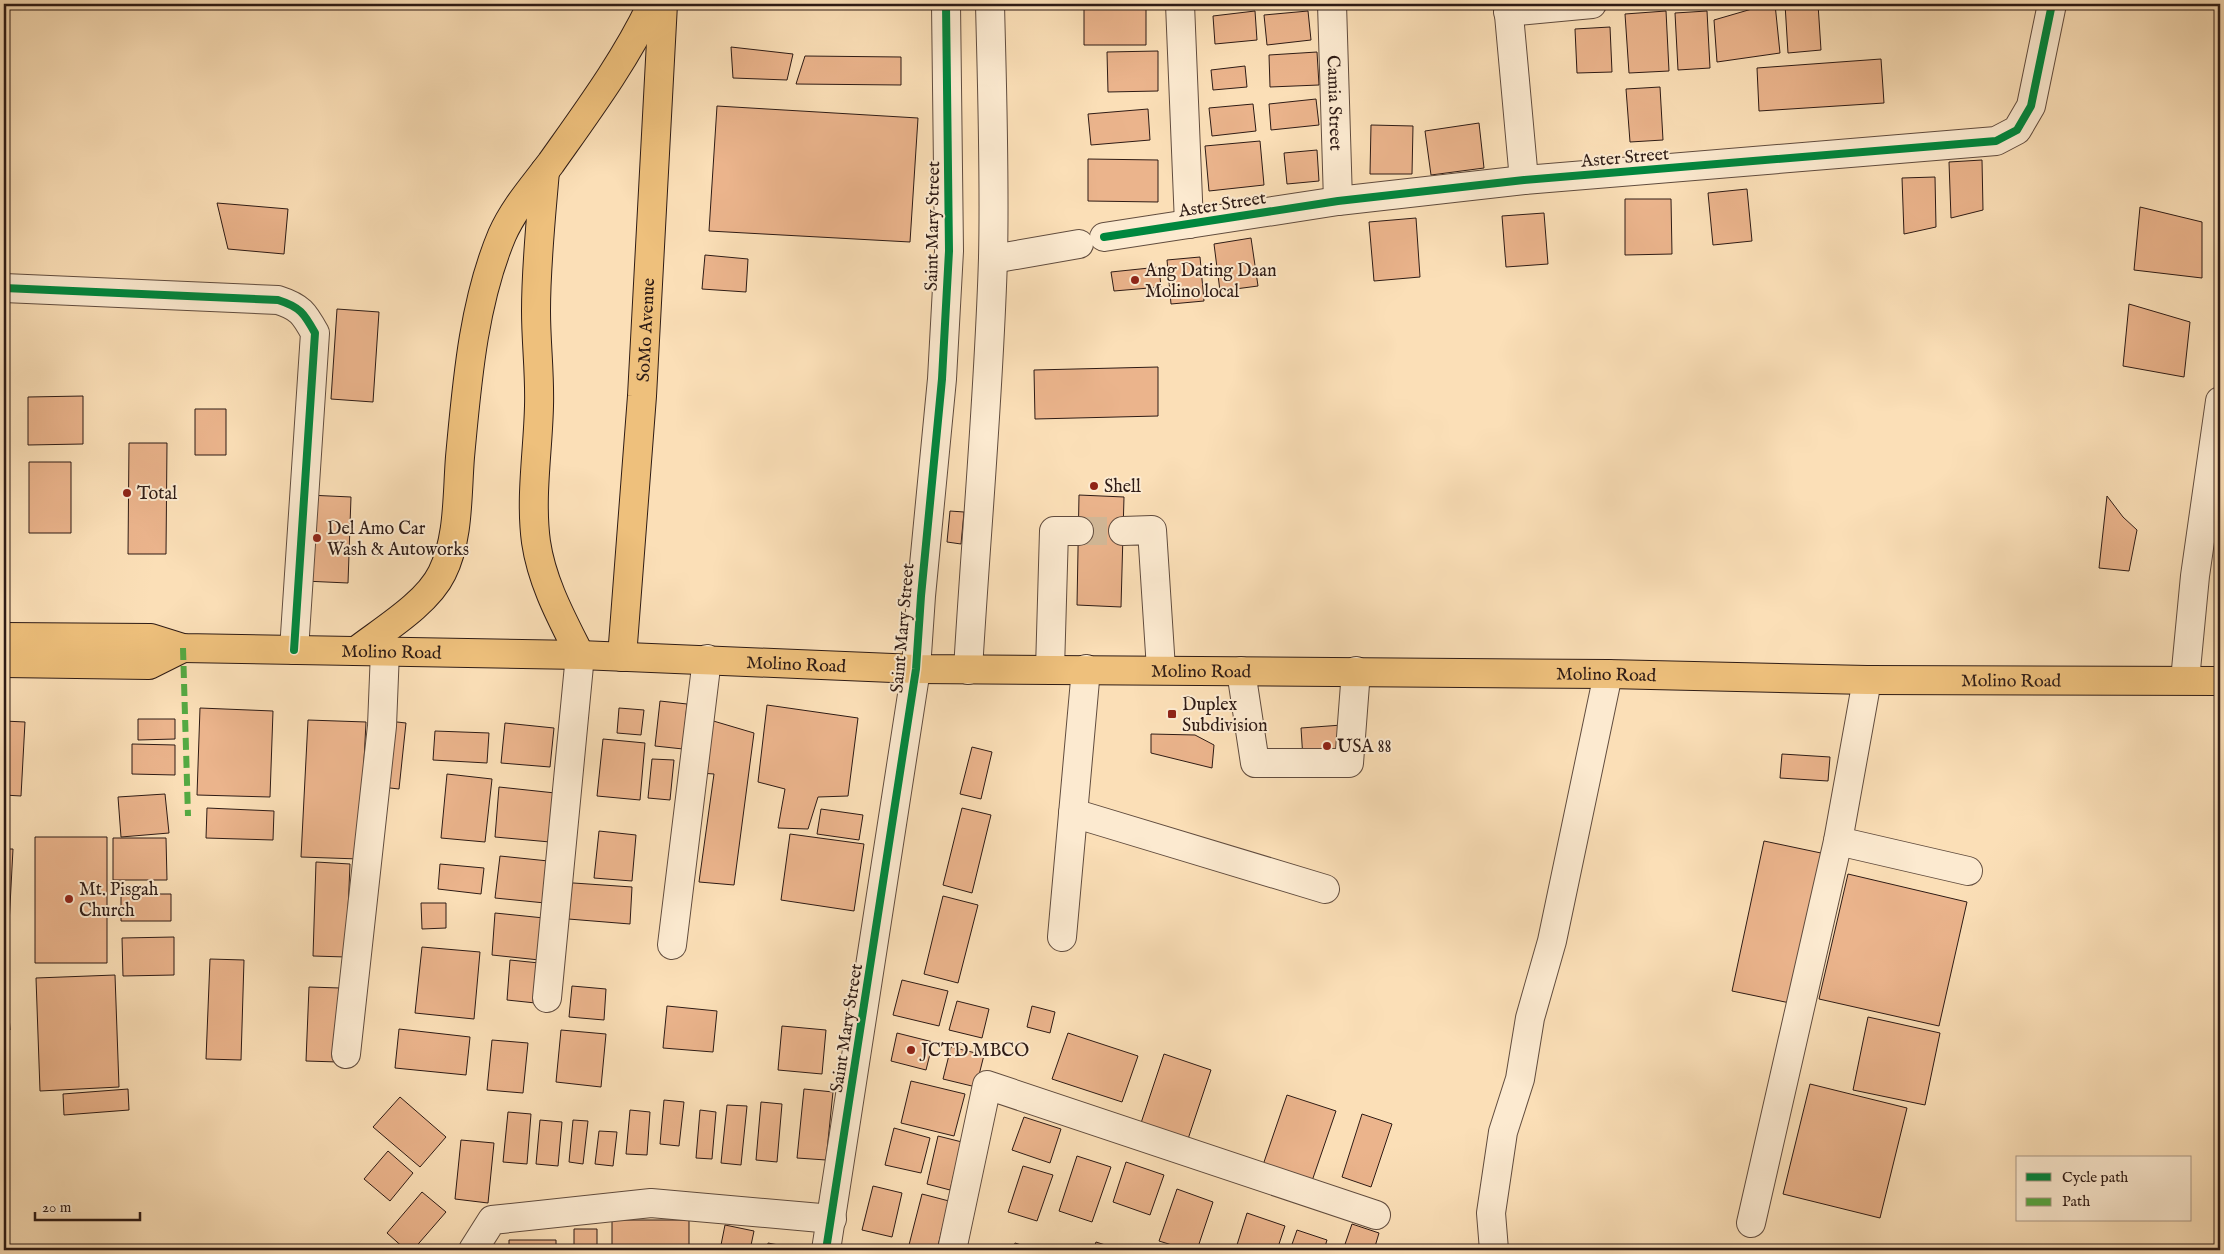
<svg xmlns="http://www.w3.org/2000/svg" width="2224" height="1254" font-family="'IM FELL English',serif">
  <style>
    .building { fill: #ebb48c; stroke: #2e1b15 }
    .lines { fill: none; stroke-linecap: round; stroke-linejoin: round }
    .minor-tunnel { stroke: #d2b897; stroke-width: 28; stroke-dasharray: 28 14; stroke-linecap: butt }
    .minor-casing { stroke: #614c3e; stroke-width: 30 }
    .major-casing { stroke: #2e1b15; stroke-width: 30 }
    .minor { stroke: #fcead0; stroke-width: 28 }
    .major { stroke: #eec07c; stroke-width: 28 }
    .quiet { stroke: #54a942; stroke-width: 6; stroke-dasharray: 12 6; stroke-linecap: butt }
    .cycleway-casing { stroke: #fcead0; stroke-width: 11 }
    .cycleway { stroke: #00873e; stroke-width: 8 }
    .poi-dot { fill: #8f2418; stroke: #fcead0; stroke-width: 2 }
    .labels { text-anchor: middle; stroke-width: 4; stroke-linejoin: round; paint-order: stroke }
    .street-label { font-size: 18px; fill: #2e1b15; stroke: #fcead0 }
    .poi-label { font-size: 18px; fill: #2e1b15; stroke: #fcead0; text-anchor: start }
  </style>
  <rect width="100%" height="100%" fill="#fbdfb7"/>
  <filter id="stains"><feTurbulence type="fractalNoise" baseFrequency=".004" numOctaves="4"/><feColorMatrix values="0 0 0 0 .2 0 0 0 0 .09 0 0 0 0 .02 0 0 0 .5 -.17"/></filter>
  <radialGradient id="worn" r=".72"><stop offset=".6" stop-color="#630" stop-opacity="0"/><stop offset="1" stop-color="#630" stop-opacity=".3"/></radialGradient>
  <!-- building -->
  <path class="building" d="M1084,4H1146V45H1084Z
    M1217,4H1256L1218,7Z
    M1769,4H1775L1780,53L1717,62L1714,20Z
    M1785,4H1818L1821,50L1788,53Z
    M1255,11L1257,40L1215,44L1213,16Z
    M1308,11L1311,40L1267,45L1264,15Z
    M1666,11L1669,71L1629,73L1625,14Z
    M1707,11L1710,68L1678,70L1675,13Z
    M1610,27L1612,72L1577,73L1575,29Z
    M731,47L793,54L787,80L733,78Z
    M1158,51V91L1108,92L1107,52Z
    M1317,52L1319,85L1270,87L1269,55Z
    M805,56L901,57V85L796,84Z
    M1881,59L1884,103L1759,111L1757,68Z
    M1245,66L1247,87L1213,90L1211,70Z
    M1660,87L1663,140L1630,142L1626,89Z
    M1316,99L1319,125L1271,130L1269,104Z
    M1253,104L1256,131L1212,136L1209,108Z
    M717,106L918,118L910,242L709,231Z
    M1148,109L1150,140L1091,145L1088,114Z
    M1479,123L1484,168L1431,175L1425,131Z
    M1371,125L1413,126L1412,174H1370Z
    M1260,141L1264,185L1209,191L1205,146Z
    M1317,150L1319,181L1287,184L1284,153Z
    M1088,159L1158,160V202L1088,201Z
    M1982,160L1983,210L1951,218L1949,162Z
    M1935,177L1936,227L1904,234L1902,178Z
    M1747,189L1752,241L1713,245L1708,193Z
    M1625,199H1671L1672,254L1625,255Z
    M217,203L288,209L284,254L228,249Z
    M2140,207L2202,222V278L2134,270Z
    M1544,213L1548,264L1506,267L1502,216Z
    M1416,218L1420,277L1374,281L1369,222Z
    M1251,238L1258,286L1220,291L1214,244Z
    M705,255L748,259L746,292L702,289Z
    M1200,257L1204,301L1171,304L1167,260Z
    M1159,267L1161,287L1114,291L1111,272Z
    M2129,304L2190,322L2184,377L2123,366Z
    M337,309L379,312L373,402L331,399Z
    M1158,367V416L1035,419L1034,370Z
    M83,396V444L28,445V397Z
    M195,409H226V455H195Z
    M129,443H167L166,554H128Z
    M29,462H71V533H29Z
    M308,495L351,497L348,583L304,581Z
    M1079,495L1124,497L1121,607L1077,605Z
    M2107,496L2123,517L2137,530L2129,571L2099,568Z
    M950,511L964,512L961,544L947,542Z
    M2217,563H2220V620H2215Z
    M660,701L687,704L683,749L655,746Z
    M767,705L858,718L848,796L818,797L808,829L778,828L785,789L758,782Z
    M200,708L273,711L270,797L197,795Z
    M619,708L644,710L641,735L617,733Z
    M138,719H175V739L138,740Z
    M308,720L366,722L359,859L301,857Z
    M710,720L754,733L734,885L699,882L714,774L700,773Z
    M4,721L25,722L21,796L4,795Z
    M388,721L406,723L399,789L381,787Z
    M505,723L554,728L550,767L501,763Z
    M1342,725L1345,756L1303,759L1301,728Z
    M435,731L489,733L487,763L433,760Z
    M1151,734L1195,735L1214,745L1212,768L1151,753Z
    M603,739L645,743L640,800L597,796Z
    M132,744L175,745V775L132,774Z
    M972,747L992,752L981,799L960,794Z
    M1782,754L1830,757L1828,781L1780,778Z
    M652,759L674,760L670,800L648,798Z
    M447,774L492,779L485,842L441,838Z
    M499,787L555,793L550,842L495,837Z
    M165,794L169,833L121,837L118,797Z
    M207,808L274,811L273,840L206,838Z
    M962,808L991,815L972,893L943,885Z
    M821,809L863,815L859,840L817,834Z
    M599,831L636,835L632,881L594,878Z
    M790,834L864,844L854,911L781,900Z
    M35,837H107V963H35Z
    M113,838H166L167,880H113Z
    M1764,841L1821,853L1790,1003L1732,991Z
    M4,849H13L9,925H4Z
    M500,856L558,862L555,904L495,898Z
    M316,862L350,864L346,957L313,956Z
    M440,864L484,868L481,894L438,889Z
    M1848,874L1967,902L1939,1026L1819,999Z
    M559,882L632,887L630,924L556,918Z
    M121,894H171V921H121Z
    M943,896L978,905L958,983L924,974Z
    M421,903H446V928L422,929Z
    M495,913L554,919L549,961L492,955Z
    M174,937V975L123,976L122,938Z
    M422,947L480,952L474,1019L415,1013Z
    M210,959L244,960L241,1060L206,1059Z
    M510,960L549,964L545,1004L507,1000Z
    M115,975L119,1087L40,1091L36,978Z
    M902,980L948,991L939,1026L893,1015Z
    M572,986L606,989L604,1020L569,1017Z
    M309,987L340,988L338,1062L306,1061Z
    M4,999H8L10,1030H4Z
    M957,1001L989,1009L982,1038L949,1030Z
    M667,1006L717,1011L713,1052L663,1048Z
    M1032,1006L1055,1012L1050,1033L1027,1027Z
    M1868,1017L1940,1033L1925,1105L1853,1090Z
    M782,1026L826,1030L822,1074L778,1070Z
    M399,1029L470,1037L466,1075L395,1068Z
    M561,1030L606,1034L601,1087L556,1082Z
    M897,1033L933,1042L926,1070L891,1061Z
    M1068,1033L1138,1056L1122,1102L1052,1079Z
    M492,1040L528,1043L523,1093L487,1090Z
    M951,1047L984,1055L976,1087L943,1079Z
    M1164,1054L1211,1070L1188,1139L1141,1123Z
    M911,1081L965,1094L954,1136L901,1123Z
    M1810,1084L1907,1108L1880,1218L1783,1194Z
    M128,1089L129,1110L64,1115L63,1094Z
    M804,1089L833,1092L826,1160L797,1158Z
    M1287,1095L1336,1111L1312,1181L1263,1165Z
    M400,1097L446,1137L420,1167L373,1127Z
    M664,1100L684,1102L679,1146L660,1144Z
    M761,1102L782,1104L777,1162L756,1160Z
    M727,1105L747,1106L741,1165L721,1163Z
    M630,1110L650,1112L647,1155L626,1154Z
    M700,1110L716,1112L712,1159L696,1158Z
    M508,1112L531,1114L527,1164L503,1162Z
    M1362,1114L1392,1124L1371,1187L1342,1177Z
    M1024,1117L1061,1129L1050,1163L1012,1150Z
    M540,1120L562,1122L558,1166L536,1164Z
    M573,1120L588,1121L583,1164L569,1162Z
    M894,1128L930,1138L921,1173L885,1165Z
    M599,1131L617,1132L613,1166L595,1164Z
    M938,1136L962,1142L950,1190L927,1184Z
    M461,1140L494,1143L488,1203L455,1199Z
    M388,1151L413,1173L390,1201L364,1179Z
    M1077,1156L1111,1167L1092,1222L1059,1211Z
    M1126,1162L1164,1175L1150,1215L1113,1202Z
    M1023,1166L1053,1175L1037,1221L1008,1212Z
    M873,1186L902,1193L892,1237L862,1230Z
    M1177,1189L1213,1202L1197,1250H1188L1159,1241Z
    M422,1192L446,1212L413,1250H406L387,1233Z
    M922,1194L949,1201L937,1250L909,1245Z
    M1247,1213L1285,1226L1277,1250H1242L1236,1248Z
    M612,1220H689V1250H612Z
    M1352,1224L1379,1233L1374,1250H1343Z
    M725,1225L754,1231L750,1250H720Z
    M574,1229H597V1250H574Z
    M1297,1230L1327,1240L1324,1250H1290Z
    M509,1240H556V1250H509Z
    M1096,1242L1121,1250H1093Z
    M768,1243L789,1247V1250H767Z
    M1015,1243L1037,1250H1012Z"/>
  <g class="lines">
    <!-- minor-tunnel -->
    <path class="minor-tunnel" d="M1079,531H1123"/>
    <defs>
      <g id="minor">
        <path d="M1180,4L1189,224"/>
        <path id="s1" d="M1332,4L1338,201"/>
        <path d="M1508,4L1524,180"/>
        <path d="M1508,12L1592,4"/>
        <path d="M1104,237L1338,201L1524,180L1996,141L2017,130L2031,106L2052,4"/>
        <path d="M993,259L1079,244"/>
        <path d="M4,288L278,300C300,307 304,313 315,333L294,650"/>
        <path d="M1123,531L1152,530L1161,669"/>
        <path d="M1050,669L1054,531H1079"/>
        <path d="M968,670C976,533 989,395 993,258C995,173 992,88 990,4"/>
        <path d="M1241,671L1255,763H1349L1356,671"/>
        <path d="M2185,680L2195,576L2220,401"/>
        <path d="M1073,813L1325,889"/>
        <path d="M1838,841L1968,871"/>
        <path d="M1062,937L1086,669"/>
        <path d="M672,945L707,659"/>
        <path d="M547,998L580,655"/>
        <path d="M346,1054L382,726L385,651"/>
        <path d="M1751,1223L1838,841L1867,680"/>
        <path d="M473,1250L492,1220L651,1203L832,1219"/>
        <path d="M826,1250L916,669L921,596L942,379L949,251L946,4"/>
        <path d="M952,1250L987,1085L1376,1215"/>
        <path d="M1494,1250L1491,1213L1503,1132L1520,1079L1530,1018L1552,941L1608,674"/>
      </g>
      <g id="major">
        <path d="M545,171C541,218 536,264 536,311C536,343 540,374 539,406C538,451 530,497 536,542C542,583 562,619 580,655"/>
        <path id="s2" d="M4,637L151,638L183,648L580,655L916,669L1608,674L1867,680L2220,681"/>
        <path d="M356,651C383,630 427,604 442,573C459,539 457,495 460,457C467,383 473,304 502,235C514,208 533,187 551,163C587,112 625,61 652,4"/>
        <path id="s3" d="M622,657L642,396L663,4"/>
        <path d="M4,663L149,665L183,648"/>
      </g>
    </defs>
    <!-- minor casing -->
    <use href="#minor" class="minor-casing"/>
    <!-- major casing -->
    <use href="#major" class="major-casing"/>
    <!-- minor -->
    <use href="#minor" class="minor"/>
    <!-- major -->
    <use href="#major" class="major"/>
    <!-- quiet -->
    <path class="quiet" d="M183,648L188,816"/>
    <defs>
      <path id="cycleway" d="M1104,237L1338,201L1524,180L1996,141L2017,130L2031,106L2052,4
        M4,288L278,300C300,307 304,313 315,333L294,650
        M826,1250L916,669L921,596L942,379L949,251L946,4"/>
    </defs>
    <!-- cycleway casing -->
    <use href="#cycleway" class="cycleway-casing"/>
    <!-- cycleway -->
    <use href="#cycleway" class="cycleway"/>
  </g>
  <!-- markers -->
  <g class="poi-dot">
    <circle cx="1135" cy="280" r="5"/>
    <circle cx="1094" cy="486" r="5"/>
    <circle cx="127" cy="493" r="5"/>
    <circle cx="317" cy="538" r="5"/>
    <rect x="1167" y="709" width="10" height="10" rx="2.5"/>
    <circle cx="1327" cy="746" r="5"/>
    <circle cx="69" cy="899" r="5"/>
    <circle cx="911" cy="1050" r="5"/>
  </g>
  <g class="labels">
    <!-- street labels -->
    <g class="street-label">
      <text dy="6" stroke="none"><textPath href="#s1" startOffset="99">Camia Street</textPath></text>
      <text transform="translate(1625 157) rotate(-5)" y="6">Aster Street</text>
      <text transform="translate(1222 204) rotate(-9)" y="6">Aster Street</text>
      <text transform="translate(932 226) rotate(-89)" y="6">Saint Mary Street</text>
      <text dy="6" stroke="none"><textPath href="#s3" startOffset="328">SoMo Avenue</textPath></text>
      <text transform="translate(902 628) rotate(-85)" y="6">Saint Mary Street</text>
      <text dy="6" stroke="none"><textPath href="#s2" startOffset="389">Molino Road</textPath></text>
      <text dy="6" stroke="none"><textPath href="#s2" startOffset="794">Molino Road</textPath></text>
      <text dy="6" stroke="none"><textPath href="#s2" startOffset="1199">Molino Road</textPath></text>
      <text dy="6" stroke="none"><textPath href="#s2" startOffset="1604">Molino Road</textPath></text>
      <text dy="6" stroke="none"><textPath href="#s2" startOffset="2009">Molino Road</textPath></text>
      <text transform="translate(846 1028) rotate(-81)" y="6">Saint Mary Street</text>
    </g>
    <!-- poi labels -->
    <g class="poi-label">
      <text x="1145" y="276">Ang Dating Daan<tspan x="1145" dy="21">Molino local</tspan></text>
      <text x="1104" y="492">Shell</text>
      <text x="137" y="499">Total</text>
      <text x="327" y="534">Del Amo Car<tspan x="327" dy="21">Wash &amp; Autoworks</tspan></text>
      <text x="1182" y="710">Duplex<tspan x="1182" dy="21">Subdivision</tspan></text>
      <text x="1337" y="752">USA 88</text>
      <text x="79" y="895">Mt. Pisgah<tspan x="79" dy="21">Church</tspan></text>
      <text x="921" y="1056">JCTD MBCO</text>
    </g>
  </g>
  <!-- margin -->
  <rect width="2224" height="1254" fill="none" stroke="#fbdfb7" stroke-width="20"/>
  <rect x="5" y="5" width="2214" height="1244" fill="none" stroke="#2e1b15" stroke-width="2.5"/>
  <rect x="10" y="10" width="2204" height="1234" fill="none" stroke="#2e1b15"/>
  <!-- legend -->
  <rect x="2016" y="1156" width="175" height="65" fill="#fcead0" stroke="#aa9785"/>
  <rect x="2026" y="1173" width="25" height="8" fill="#00873e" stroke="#aa9785"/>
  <text x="2062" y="1182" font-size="15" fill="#2e1b15">Cycle path</text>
  <rect x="2026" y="1198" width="25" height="8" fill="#54a942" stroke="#aa9785"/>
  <text x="2062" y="1206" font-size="15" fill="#2e1b15">Path</text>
  <!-- scale -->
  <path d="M35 1212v8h105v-8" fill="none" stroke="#2e1b15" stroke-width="2.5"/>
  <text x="42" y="1212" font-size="15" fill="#2e1b15" stroke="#fcead0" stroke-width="4" paint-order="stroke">20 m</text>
  <rect width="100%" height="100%" filter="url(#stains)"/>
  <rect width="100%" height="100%" fill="url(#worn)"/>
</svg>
